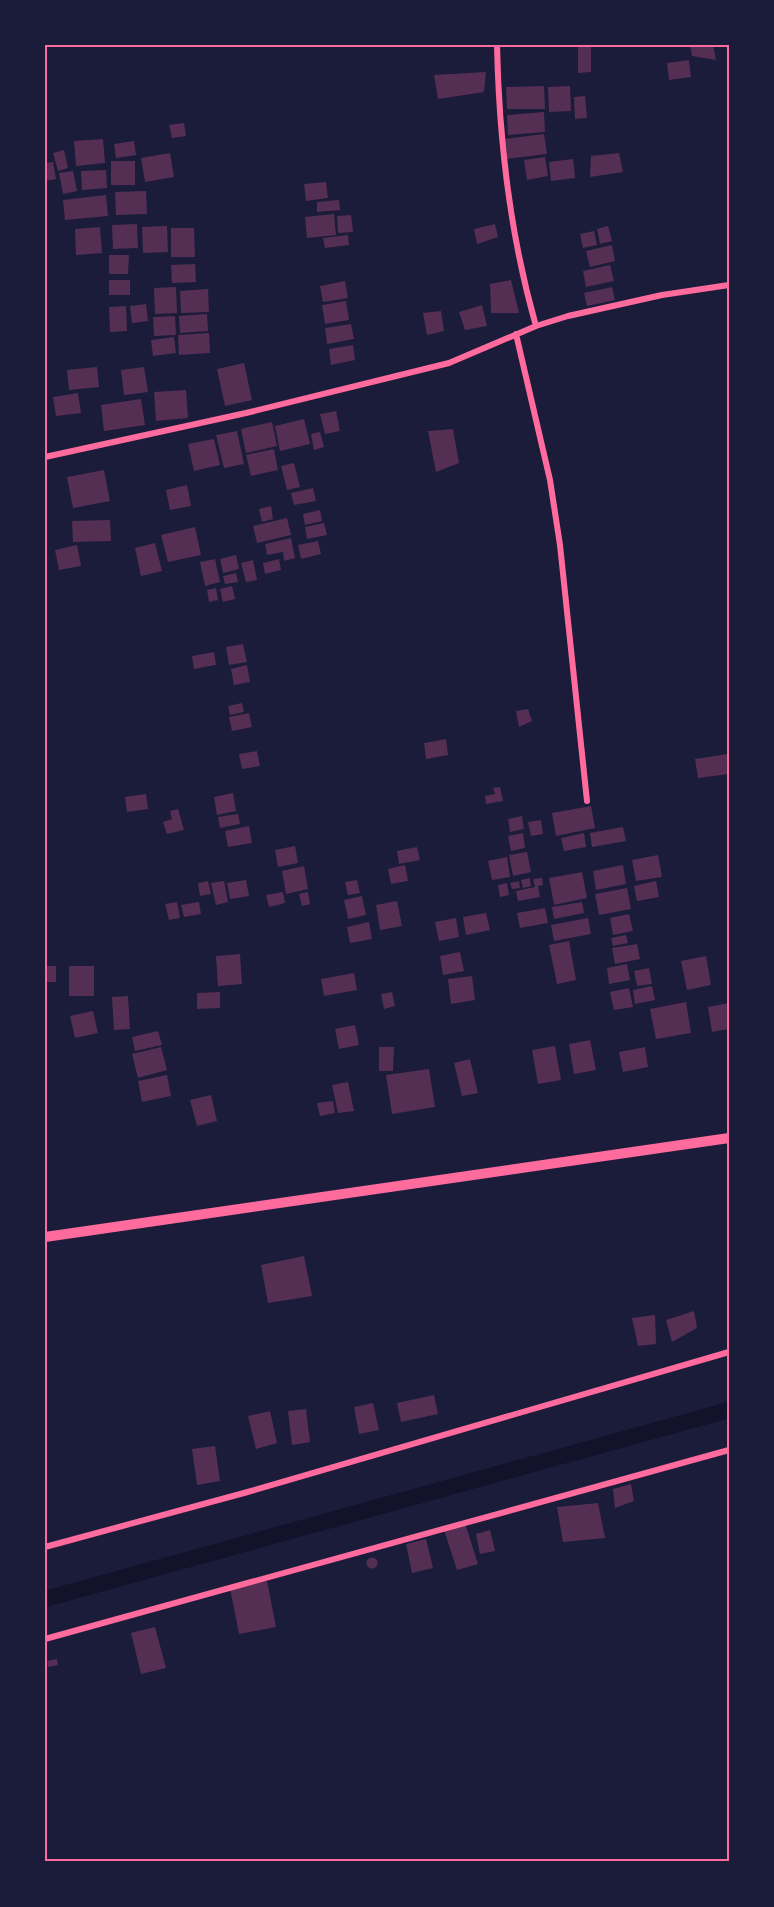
<svg xmlns="http://www.w3.org/2000/svg" width="774" height="1907" font-family="'Archivo Narrow',sans-serif">
  <style>
    .lines { fill: none; stroke-linecap: round; stroke-linejoin: round }
    .canal { stroke: #12122b; stroke-width: 16 }
    .building { fill: #542f53 }
    .minor { stroke: #ff6b9d; stroke-width: 6 }
    .primary { stroke: #ff6b9d; stroke-width: 10 }
    .neatline { fill: none; stroke: #ff6b9d; stroke-width: 2 }
  </style>
  <rect width="100%" height="100%" fill="#1b1b3a"/>
  <g class="lines">
    <!-- canal -->
    <path class="canal" d="M45,1599L729,1410"/>
  </g>
  <!-- building -->
  <path class="building" d="M578,45H591V72L578,73Z
    M690,45H713L716,60L692,56Z
    M689,60L691,77L669,80L667,63Z
    M486,72L484,92L438,99L434,75Z
    M544,86L545,109H507L506,87Z
    M570,86L571,111L549,112L548,87Z
    M585,96L587,118L575,119L574,97Z
    M544,112L545,132L508,135L507,115Z
    M184,123L186,136L172,138L169,125Z
    M544,134L547,154L506,159L503,139Z
    M103,139L105,163L76,166L74,141Z
    M134,141L136,155L116,158L114,144Z
    M64,150L68,168L58,171L53,153Z
    M170,153L174,177L145,182L141,158Z
    M619,153L623,172L590,177L591,156Z
    M545,157L548,176L527,180L524,160Z
    M573,159L575,178L551,181L549,162Z
    M111,161H135V185H111Z
    M53,162L56,179L45,181V163Z
    M106,170L107,188L82,190L81,171Z
    M73,171L77,191L63,194L59,173Z
    M326,182L328,198L306,201L304,184Z
    M146,191L147,214L116,215L115,192Z
    M106,195L108,216L65,220L63,200Z
    M339,200L340,210L317,212V202Z
    M334,214L336,235L307,238L305,217Z
    M351,215L353,232L338,233L337,216Z
    M137,224L138,248L113,249L112,225Z
    M495,224L498,237L477,244L474,229Z
    M167,226L168,252L143,253L142,227Z
    M608,226L612,241L600,244L597,229Z
    M100,227L102,253L76,255L75,229Z
    M171,228H194L195,257H171Z
    M594,231L597,245L583,248L580,234Z
    M348,235L349,245L325,248L323,238Z
    M612,245L615,261L590,267L586,251Z
    M109,255H129L128,274H109Z
    M195,264L196,282L172,283L171,265Z
    M610,265L614,281L586,287L583,271Z
    M109,280H130V295H109Z
    M511,280L519,313H491L490,284Z
    M345,281L348,298L323,302L320,286Z
    M176,287L177,313L155,314L154,288Z
    M612,287L615,300L587,306L584,293Z
    M208,289L209,312L181,313L180,291Z
    M346,301L349,320L325,324L322,305Z
    M146,304L148,321L132,323L130,306Z
    M482,305L487,326L465,330L459,312Z
    M126,306L127,331L110,332L109,307Z
    M441,311L444,331L427,335L423,313Z
    M207,314L208,331L180,333L179,316Z
    M175,316L176,335L154,336L153,317Z
    M351,324L354,339L327,344L325,328Z
    M209,333L210,353L179,355L178,335Z
    M174,337L176,353L153,356L151,340Z
    M353,345L355,360L331,365L329,349Z
    M244,363L252,400L225,406L217,369Z
    M97,367L99,387L69,390L67,370Z
    M144,367L148,392L124,395L121,370Z
    M186,390L188,418L156,421L154,392Z
    M78,393L81,413L56,416L53,397Z
    M141,399L145,425L104,431L101,405Z
    M336,411L340,431L325,434L320,414Z
    M304,419L310,444L280,451L275,426Z
    M272,422L277,446L246,453L241,429Z
    M453,429L459,463L436,472L428,431Z
    M237,431L244,464L224,468L216,435Z
    M320,432L324,447L314,450L311,434Z
    M214,439L220,465L194,471L188,444Z
    M274,449L278,470L251,476L246,455Z
    M294,463L300,487L287,490L281,466Z
    M104,470L110,501L73,508L67,477Z
    M187,485L191,506L170,510L166,490Z
    M313,488L316,501L294,505L291,493Z
    M271,506L273,519L262,522L259,509Z
    M320,510L322,521L305,525L303,514Z
    M287,518L291,535L257,543L253,526Z
    M110,520L111,541L73,542L72,521Z
    M324,523L327,535L307,539L305,527Z
    M195,527L201,555L168,562L161,535Z
    M291,538L295,558L284,561L283,552L267,555L265,544Z
    M318,541L321,554L301,559L298,545Z
    M155,543L162,571L141,576L135,548Z
    M77,545L81,566L59,570L55,550Z
    M236,555L239,569L223,573L220,559Z
    M215,559L220,582L205,586L200,562Z
    M279,559L281,570L265,574L263,563Z
    M253,560L257,580L246,582L241,563Z
    M236,573L238,582L225,584L223,576Z
    M232,586L235,599L223,602L220,589Z
    M216,588L218,600L209,602L207,590Z
    M243,644L247,662L229,665L226,647Z
    M214,652L216,665L194,669L192,656Z
    M247,665L250,682L234,685L231,669Z
    M242,703L244,712L230,715L228,706Z
    M528,709L532,721L519,727L516,711Z
    M249,713L252,727L232,731L229,717Z
    M446,739L448,755L426,759L424,743Z
    M257,751L260,766L242,769L239,754Z
    M728,754L729,774L698,778L695,759Z
    M500,787L503,801L486,804L485,796L495,794L493,788Z
    M233,793L236,811L217,815L214,797Z
    M146,794L148,809L127,812L125,797Z
    M591,806L595,828L556,836L552,813Z
    M178,809L184,830L167,834L163,822L172,819L170,811Z
    M238,814L240,824L220,828L218,817Z
    M522,816L524,829L510,832L508,819Z
    M541,820L543,834L531,836L528,822Z
    M249,826L252,843L228,847L225,831Z
    M623,827L626,841L592,847L590,833Z
    M523,833L525,848L511,851L508,836Z
    M584,833L586,847L564,851L561,838Z
    M295,846L298,863L278,867L275,850Z
    M417,847L420,860L399,864L397,851Z
    M527,852L531,872L513,876L509,855Z
    M658,855L662,877L636,881L632,860Z
    M507,857L510,877L492,880L488,861Z
    M405,865L408,881L391,884L388,869Z
    M623,865L626,884L596,890L593,871Z
    M304,866L308,889L286,894L282,871Z
    M582,872L587,898L554,905L549,878Z
    M530,878L531,886L523,888L521,880Z
    M542,878L543,885L538,886L540,897L518,901L516,891L535,887L533,879Z
    M246,880L249,896L230,899L227,883Z
    M357,880L360,893L348,895L345,882Z
    M208,881L211,894L200,896L198,883Z
    M224,881L228,902L216,905L211,883Z
    M519,881L520,888L512,889L510,883Z
    M656,881L659,897L637,901L634,886Z
    M507,883L509,895L500,897L498,885Z
    M627,888L631,909L599,915L595,894Z
    M283,892L285,903L269,907L266,895Z
    M308,892L310,904L302,906L299,894Z
    M362,896L366,915L348,919L344,900Z
    M397,901L402,926L380,930L376,905Z
    M177,902L180,918L169,920L165,904Z
    M199,902L201,914L184,917L181,905Z
    M582,902L584,913L554,919L552,907Z
    M545,908L548,923L520,928L517,913Z
    M486,913L490,930L466,935L463,917Z
    M629,914L633,931L613,935L610,918Z
    M456,918L459,937L439,941L435,922Z
    M588,918L591,934L554,941L551,925Z
    M369,922L372,939L350,943L347,927Z
    M626,935L628,943L613,946L611,938Z
    M569,941L576,980L557,984L549,945Z
    M637,944L640,959L615,964L612,948Z
    M460,952L464,971L443,975L440,956Z
    M240,954L242,984L218,986L216,956Z
    M706,956L711,985L687,990L681,961Z
    M627,964L630,980L609,984L607,968Z
    M45,966H56V982H45Z
    M69,966H94V996H69Z
    M649,968L652,984L637,986L634,971Z
    M354,973L357,990L324,996L321,979Z
    M472,976L475,1000L451,1004L448,979Z
    M652,986L655,1000L635,1004L633,990Z
    M629,988L633,1007L614,1010L610,992Z
    M220,992V1008L197,1009V993Z
    M392,992L395,1006L384,1009L381,994Z
    M128,996L130,1029L114,1030L112,997Z
    M686,1002L691,1033L656,1039L650,1009Z
    M729,1003V1029L712,1032L708,1007Z
    M93,1011L98,1033L75,1038L70,1016Z
    M355,1025L359,1045L339,1049L335,1029Z
    M158,1031L162,1045L135,1051L132,1037Z
    M590,1040L596,1070L574,1074L569,1044Z
    M555,1046L561,1080L538,1084L532,1050Z
    M161,1047L167,1070L138,1078L132,1054Z
    M379,1047H394L393,1071H379Z
    M645,1047L648,1067L623,1072L619,1052Z
    M470,1059L478,1093L462,1096L454,1063Z
    M429,1069L435,1107L392,1114L386,1075Z
    M167,1075L171,1096L142,1102L138,1081Z
    M348,1082L354,1111L338,1113L332,1085Z
    M211,1095L217,1121L197,1126L190,1100Z
    M333,1101L335,1113L320,1116L317,1103Z
    M304,1256L312,1296L268,1303L261,1265Z
    M694,1311L697,1328L672,1342L666,1320Z
    M655,1315L656,1344L638,1346L632,1318Z
    M434,1395L438,1414L401,1422L397,1403Z
    M373,1403L379,1430L359,1434L354,1407Z
    M306,1409L310,1442L292,1445L288,1411Z
    M270,1411L277,1443L256,1449L248,1416Z
    M215,1446L220,1481L197,1485L192,1449Z
    M631,1484L634,1501L615,1508L613,1489Z
    M598,1503L605,1538L563,1542L557,1507Z
    M465,1523L478,1564L457,1570L444,1530Z
    M490,1530L495,1551L480,1554L476,1534Z
    M426,1539L433,1568L412,1573L406,1544Z
    M366.5 1563a5.5 5.5 0 1 1 11 0a5.5 5.5 0 1 1-11 0Z
    M267,1581L276,1627L239,1634L230,1588Z
    M155,1627L166,1668L141,1674L131,1633Z
    M57,1659L58,1665L48,1667L47,1661Z"/>
  <g class="lines">
    <!-- minor -->
    <path class="minor" d="M497,45C499,139 510,235 536,326
      M516,334L550,480L560,545L587,801
      M45,457L246,413L449,363L536,326L568,316L662,295L729,285
      M45,1547L244,1493L729,1352
      M45,1639L729,1450"/>
    <!-- primary -->
    <path class="primary" d="M45,1237L729,1138"/>
  </g>
  <!-- border -->
  <rect width="774" height="1907" fill="none" stroke="#1b1b3a" stroke-width="93"/>
  <rect x="46" y="46" width="682" height="1814" class="neatline"/>
</svg>
